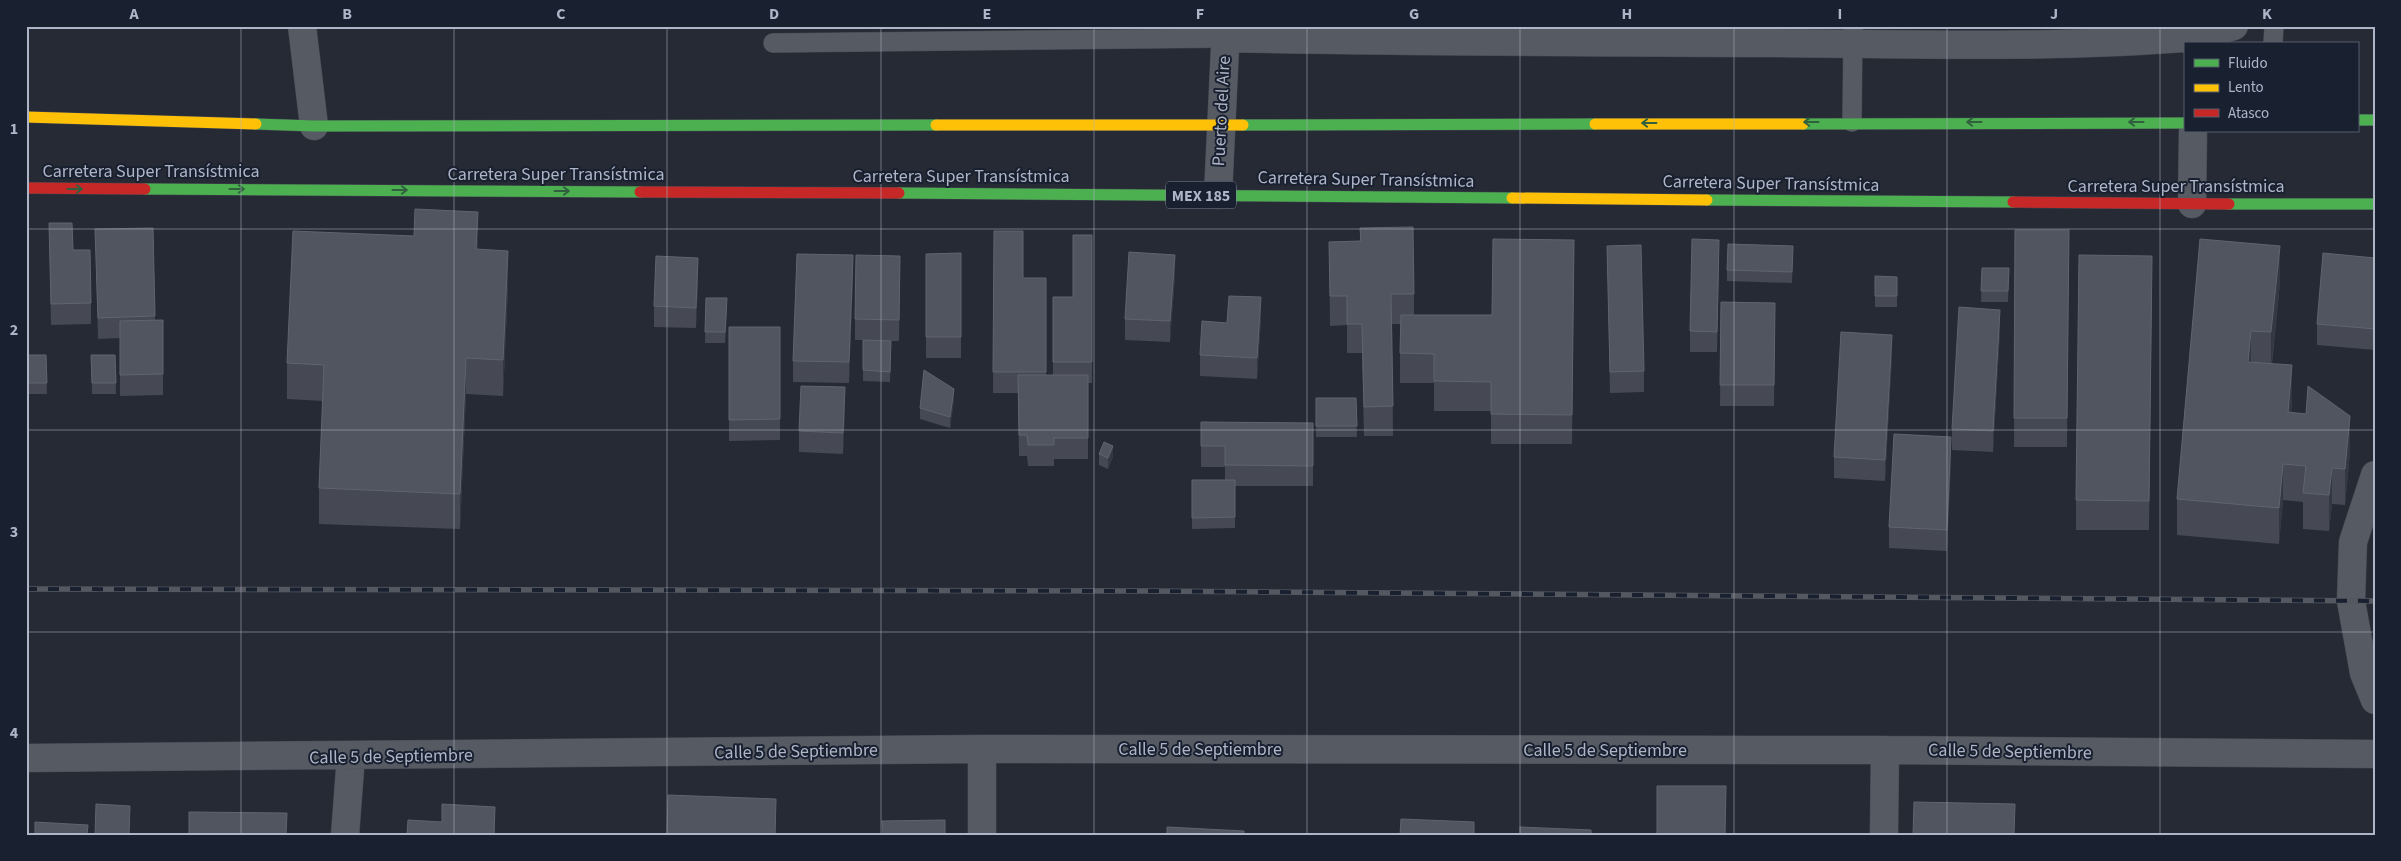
<svg xmlns="http://www.w3.org/2000/svg" width="2401" height="861" font-family="'Source Sans 3',sans-serif">
  <style>
    .lines { fill: none; stroke-linecap: round; stroke-linejoin: round }
    .lane-casing { stroke: #42454d; stroke-width: 20 }
    .street-casing { stroke: #42454d; stroke-width: 29 }
    .fast-casing { stroke: #434751; stroke-width: 12 }
    .slow-casing { stroke: #434751; stroke-width: 12 }
    .jam-casing { stroke: #434751; stroke-width: 12 }
    .lane { stroke: #565a63; stroke-width: 19 }
    .street { stroke: #565a63; stroke-width: 28 }
    .fast { stroke: #4caf50; stroke-width: 11 }
    .slow { stroke: #ffc107; stroke-width: 11 }
    .jam { stroke: #c62828; stroke-width: 11 }
    .rail-casing { stroke: #545860; stroke-width: 5.5 }
    .rail { stroke: #19202f; stroke-width: 4; stroke-dasharray: 11; stroke-linecap: butt }
    .wall { fill: #464954 }
    .shaded-wall { fill: #343842 }
    .building { fill: #515560; stroke: #606470 }
    .oneway { stroke: #30603e }
    .grid { fill: none; stroke: #aeb5c7; stroke-width: 1; stroke-opacity: 0.55 }
    .labels { text-anchor: middle; stroke-width: 4; stroke-linejoin: round; paint-order: stroke }
    .shield { fill: #19202f; stroke: #818899; stroke-width: 1 }
    .shield-label { font-size: 16px; font-weight: bold; fill: #aeb5c7 }
    .street-label { font-size: 18px; fill: #aeb5c7; stroke: #19202f }
    .neatline { fill: none; stroke: #aeb5c7; stroke-width: 2 }
    .grid-label { font-size: 16px; text-anchor: middle; font-weight: bold; fill: #aeb5c7 }
  </style>
  <rect width="100%" height="100%" fill="#262a34"/>
  <g class="lines">
    <defs>
      <path id="lane" d="M773,43L1225,38
        M2273,44L2274,26
        M1852,122L1853,26"/>
      <path id="street" d="M302,26L314,126
        M1225,38C1405,42 1586,42 1766,43C1909,44 2053,49 2195,37
        M2195,44V37L2234,26
        M1218,195L1226,26
        M2192,204L2193,131
        M2375,475L2353,542L2351,601L2364,673L2375,700
        M26,758L982,749L1885,750L2375,754
        M345,835L351,756
        M982,835V749
        M1884,835L1885,750"/>
      <path id="fast" d="M2357,120H2375
        M256,124L314,126L936,125
        M1803,124L2185,123
        M1243,125L1595,124
        M145,189L640,192
        M899,193L1512,198
        M1707,200L2013,202
        M2229,204H2375"/>
      <path id="slow" d="M26,117L256,124
        M1595,124H1803
        M936,125H1243
        M1512,198L1707,200"/>
      <path id="jam" d="M26,188L145,189
        M640,192L899,193
        M2013,202L2229,204"/>
    </defs>
    <!-- lane casing -->
    <use href="#lane" class="lane-casing"/>
    <!-- street casing -->
    <use href="#street" class="street-casing"/>
    <!-- fast casing -->
    <use href="#fast" class="fast-casing"/>
    <!-- slow casing -->
    <use href="#slow" class="slow-casing"/>
    <!-- jam casing -->
    <use href="#jam" class="jam-casing"/>
    <!-- lane -->
    <use href="#lane" class="lane"/>
    <!-- street -->
    <use href="#street" class="street"/>
    <!-- fast -->
    <use href="#fast" class="fast"/>
    <!-- slow -->
    <use href="#slow" class="slow"/>
    <!-- jam -->
    <use href="#jam" class="jam"/>
    <defs>
      <path id="rail" d="M26,589L1145,591L2375,601"/>
    </defs>
    <!-- rail casing -->
    <use href="#rail" class="rail-casing"/>
    <!-- rail -->
    <use href="#rail" class="rail"/>
  </g>
  <!-- wall -->
  <path class="wall" d="M49,223L91,303V324L51,325Z
    M153,228L155,320H163V395L120,396V338L98,339L95,229Z
    M1360,228L1414,294V315H1492L1574,240L1572,444H1491V411H1434V383H1400V324H1392L1393,436H1364L1362,353H1347V325L1330,326L1329,242L1360,241Z
    M2015,230H2069L2067,447H2014Z
    M994,231L1023,278H1046V375H1053V297H1073L1092,235V383H1088V459H1054V466H1028L1027,456H1019L1018,393H993Z
    M2200,239L2280,282L2272,364L2292,401L2291,412L2350,452L2345,505L2332,504L2329,531L2303,529V502L2283,500L2279,544L2177,535V499Z
    M1607,246L1644,371V392L1610,393Z
    M478,249L508,287L503,396L466,394L460,529L319,524V488L323,401L287,399V363Z
    M961,253V358H926V254Z
    M1793,257L1792,283L1727,281V270Z
    M2375,258V350L2317,345V324Z
    M1719,260L1717,352H1690V331Z
    M1982,268H2009L2008,302H1981Z
    M853,276L849,383L793,382V361Z
    M1175,276L1170,342L1125,340V319Z
    M1875,276L1897,277V307H1875Z
    M900,277L899,341H889L891,352L890,382L863,381V340H855V319Z
    M698,278L696,328L654,327V306Z
    M2152,285L2149,530H2076V500Z
    M706,298L727,309L725,343H705Z
    M1721,302L1775,303L1774,406H1720Z
    M1261,318L1257,379L1200,376V355L1227,323Z
    M729,327H780V440L729,441Z
    M2000,331L1993,452L1952,450V429Z
    M26,355H46L47,394H26Z
    M91,355H115L116,394H92Z
    M1892,356L1885,481L1834,478V457Z
    M1316,398H1356L1357,437H1316Z
    M954,400L950,428L920,419V408Z
    M845,408L843,454L799,452V431Z
    M1201,422L1313,423V486H1235V528L1192,529V480H1225V467H1201Z
    M1099,454L1113,457L1108,469L1099,465Z
    M1951,458L1947,551L1889,548V527Z"/>
  <!-- shaded-wall -->
  <path class="shaded-wall" d="M478,212V247L476,285V249Z
    M1719,240V260L1717,352V332Z
    M2280,246V282L2271,368V332Z
    M508,251V287L503,396V360Z
    M853,255V276L849,383V362Z
    M1175,255V276L1170,342V321Z
    M900,256V277L899,341V320Z
    M698,258V278L696,328V308Z
    M1261,297V318L1257,379V358Z
    M2000,310V331L1993,452V431Z
    M2251,331V367L2248,362Z
    M1892,335V356L1885,481V460Z
    M466,358V394L460,529V494Z
    M2292,365V401L2288,448V412Z
    M845,387V408L843,454V433Z
    M954,389V400L950,428V417Z
    M2350,416V452L2345,505V469Z
    M1951,437V458L1947,551V530Z
    M1113,446V457L1108,469V458Z
    M2283,464V500L2279,544V508Z
    M2332,468V504L2329,531V495Z
    M776,799V835H775Z
    M495,807V835H494Z"/>
  <!-- building -->
  <path class="building" d="M415,209L478,212L476,249L508,251L503,360L466,358L460,494L319,488L324,365L287,363L293,231L414,236Z
    M49,223H72L73,250H90L91,303L51,304Z
    M1413,227L1414,294H1391L1393,406L1364,407L1362,324H1347V296H1330L1329,242L1361,241L1360,228Z
    M153,228L155,316L98,318L95,229Z
    M2015,230H2069L2067,418H2014Z
    M994,231H1023V278H1046V372H993Z
    M1073,235H1092V362H1053V297H1073Z
    M1493,239L1574,240L1572,415L1491,414V382L1434,381V354L1400,353L1401,315H1492Z
    M1692,239L1719,240L1717,332L1690,331Z
    M2200,239L2280,246L2271,332L2251,331L2248,362L2292,365L2288,412L2306,414L2308,386L2350,416L2345,469L2332,468L2329,495L2303,493L2306,466L2283,464L2279,508L2177,499Z
    M1728,244L1793,246L1792,272L1727,270Z
    M1641,245L1644,371L1610,372L1607,246Z
    M1129,252L1175,255L1170,321L1125,319Z
    M961,253V337H926V254Z
    M2323,253L2375,258V329L2317,324Z
    M797,254L853,255L849,362L793,361Z
    M856,255L900,256L899,320L855,319Z
    M2079,255L2152,256L2149,501L2076,500Z
    M656,256L698,258L696,308L654,306Z
    M1982,268H2009L2008,291H1981Z
    M1875,276L1897,277V296H1875Z
    M1229,296L1261,297L1257,358L1200,355L1202,321L1227,323Z
    M706,298H727L725,332H705Z
    M1721,302L1775,303L1774,385H1720Z
    M1959,307L2000,310L1993,431L1952,429Z
    M163,320V374L120,375V321Z
    M729,327H780V419L729,420Z
    M1841,332L1892,335L1885,460L1834,457Z
    M863,340L891,341L890,372L863,370Z
    M26,355H46L47,383H26Z
    M91,355H115L116,383H92Z
    M924,370L954,389L950,417L920,408Z
    M1018,375H1088V438H1054V445H1028L1027,435H1019Z
    M801,386L845,387L843,433L799,431Z
    M1316,398H1356L1357,426H1316Z
    M1201,422L1313,423V466L1225,465V446H1201Z
    M1894,434L1951,437L1947,530L1889,527Z
    M1104,442L1113,446L1108,458L1099,454Z
    M1192,480H1235V517L1192,518Z
    M1657,786H1726L1725,835H1657Z
    M668,795L776,799L775,835H667Z
    M1914,802L2015,804L2014,835H1913Z
    M96,804L130,806L129,835H95Z
    M442,804L495,807L494,835H407L408,820L442,822Z
    M189,812L287,813L286,835H189Z
    M1401,819L1474,822V835H1400Z
    M945,820V835H883L882,821Z
    M35,822L88,825L87,835H35Z
    M1167,827L1244,831V835H1167Z
    M1520,827L1591,830V835H1520Z"/>
  <!-- one-way arrows -->
  <defs><path id="oneway-shaft" d="M-6 0H5M1.5-3L5.5 0L1.5 3" fill="none" stroke-width="1.6" stroke-linecap="round" stroke-linejoin="round" transform="scale(1.25)"/></defs>
  <g class="oneway">
    <use href="#oneway-shaft" transform="translate(1811 122) rotate(180)"/>
    <use href="#oneway-shaft" transform="translate(1974 122) rotate(-180)"/>
    <use href="#oneway-shaft" transform="translate(2136 122) rotate(-180)"/>
    <use href="#oneway-shaft" transform="translate(1649 123) rotate(180)"/>
    <use href="#oneway-shaft" transform="translate(75 189)"/>
    <use href="#oneway-shaft" transform="translate(237 189)"/>
    <use href="#oneway-shaft" transform="translate(400 190)"/>
    <use href="#oneway-shaft" transform="translate(562 191)"/>
  </g>
  <!-- grid -->
  <path class="grid" d="M241,26V835M454,26V835M667,26V835M881,26V835M1094,26V835M1307,26V835M1520,26V835M1734,26V835M1947,26V835M2160,26V835M26,229H2375M26,430H2375M26,632H2375"/>
  <g class="labels">
    <!-- shield labels -->
    <rect class="shield" x="1166" y="181.5" width="70" height="27" rx="4"/>
    <g class="shield-label">
      <text x="1201" y="201">MEX 185</text>
    </g>
    <!-- street labels -->
    <g class="street-label">
      <text transform="translate(1221 111) rotate(-87)" y="6">Puerto del Aire</text>
      <text x="151" y="177">Carretera Super Transístmica</text>
      <text x="556" y="180">Carretera Super Transístmica</text>
      <text x="961" y="182">Carretera Super Transístmica</text>
      <text transform="translate(1366 179) rotate(1)" y="6">Carretera Super Transístmica</text>
      <text transform="translate(1771 183) rotate(1)" y="6">Carretera Super Transístmica</text>
      <text x="2176" y="192">Carretera Super Transístmica</text>
      <text x="1200" y="755">Calle 5 de Septiembre</text>
      <text x="1605" y="756">Calle 5 de Septiembre</text>
      <text transform="translate(796 751) rotate(-1)" y="6">Calle 5 de Septiembre</text>
      <text transform="translate(2010 751) rotate(1)" y="6">Calle 5 de Septiembre</text>
      <text transform="translate(391 756) rotate(-1)" y="6">Calle 5 de Septiembre</text>
    </g>
  </g>
  <!-- border -->
  <rect width="2401" height="861" fill="none" stroke="#19202f" stroke-width="55"/>
  <!-- legend -->
  <rect x="2184" y="42" width="175" height="90" fill="#19202f" stroke="#555c6c"/>
  <rect x="2194" y="59" width="25" height="8" fill="#4caf50" stroke="#555c6c"/>
  <text x="2228" y="68" font-size="15" fill="#aeb5c7">Fluido</text>
  <rect x="2194" y="84" width="25" height="8" fill="#ffc107" stroke="#555c6c"/>
  <text x="2228" y="92" font-size="15" fill="#aeb5c7">Lento</text>
  <rect x="2194" y="109" width="25" height="8" fill="#c62828" stroke="#555c6c"/>
  <text x="2228" y="118" font-size="15" fill="#aeb5c7">Atasco</text>
  <rect x="28" y="28" width="2346" height="806" class="neatline"/>
  <g class="grid-label">
    <text x="134" y="19">A</text>
    <text x="347" y="19">B</text>
    <text x="561" y="19">C</text>
    <text x="774" y="19">D</text>
    <text x="987" y="19">E</text>
    <text x="1200" y="19">F</text>
    <text x="1414" y="19">G</text>
    <text x="1627" y="19">H</text>
    <text x="1840" y="19">I</text>
    <text x="2054" y="19">J</text>
    <text x="2267" y="19">K</text>
    <text x="14" y="134">1</text>
    <text x="14" y="335">2</text>
    <text x="14" y="537">3</text>
    <text x="14" y="738">4</text>
  </g>
</svg>
